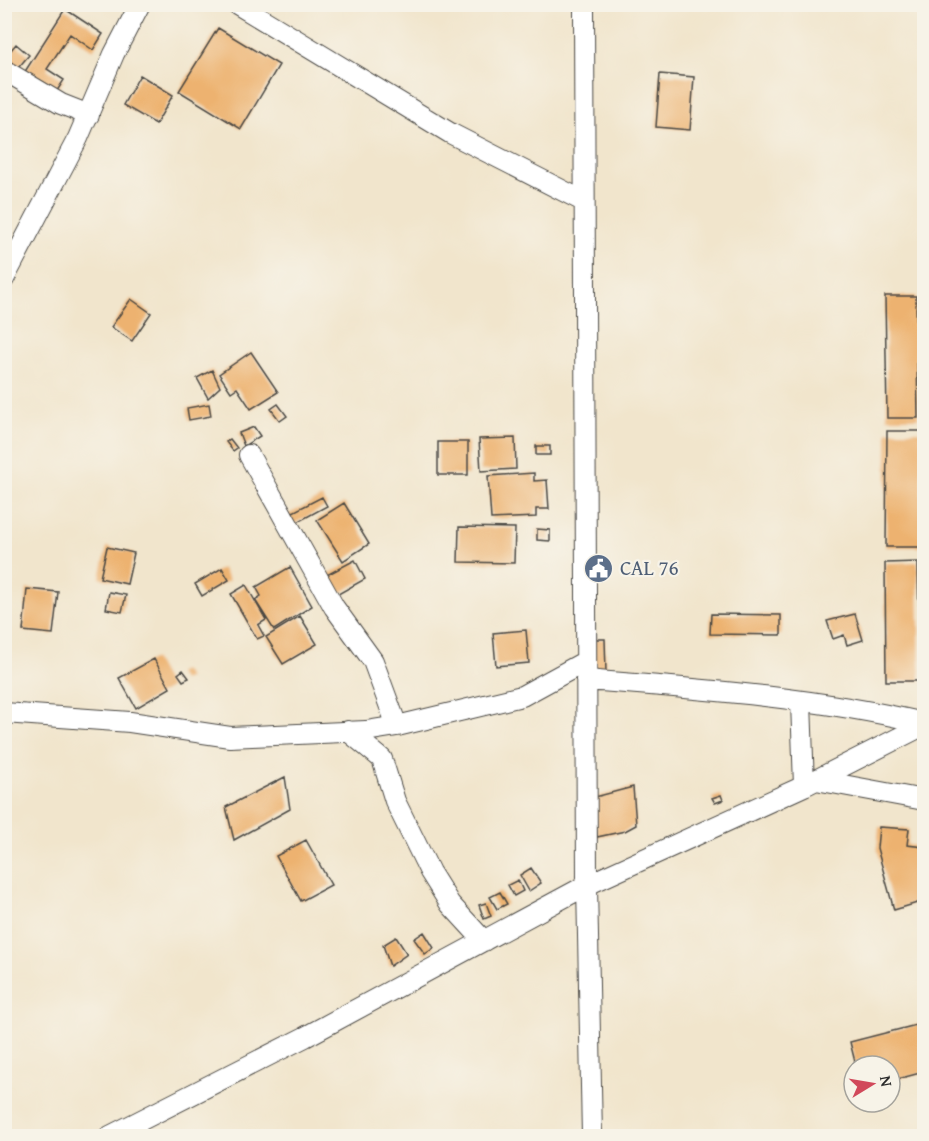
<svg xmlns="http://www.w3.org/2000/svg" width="929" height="1141" font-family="'Gentium Book Plus',serif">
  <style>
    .building { fill: #edb26f }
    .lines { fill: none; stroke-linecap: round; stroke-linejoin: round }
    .minor-casing { stroke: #494743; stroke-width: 22 }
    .minor { stroke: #fff; stroke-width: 20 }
    .labels { text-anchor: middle; stroke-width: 4.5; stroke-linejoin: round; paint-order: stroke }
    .service-label { font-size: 21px; fill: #4e5e75; stroke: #f7f3e8; text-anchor: start }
  </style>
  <rect width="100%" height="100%" fill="#f7f3e8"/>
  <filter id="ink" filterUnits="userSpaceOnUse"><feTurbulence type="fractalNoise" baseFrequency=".0167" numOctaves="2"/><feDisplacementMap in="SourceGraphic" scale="12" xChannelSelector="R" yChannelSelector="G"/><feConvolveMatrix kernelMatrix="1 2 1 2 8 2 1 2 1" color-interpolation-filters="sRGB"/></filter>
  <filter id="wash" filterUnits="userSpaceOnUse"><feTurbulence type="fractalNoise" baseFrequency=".008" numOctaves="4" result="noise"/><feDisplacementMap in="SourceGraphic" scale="24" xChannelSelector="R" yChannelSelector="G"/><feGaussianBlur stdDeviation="1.35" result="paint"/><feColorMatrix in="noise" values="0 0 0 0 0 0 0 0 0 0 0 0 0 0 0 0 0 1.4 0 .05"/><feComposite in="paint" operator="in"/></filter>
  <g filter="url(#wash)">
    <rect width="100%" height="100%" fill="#f1e5cc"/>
    <g id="blocks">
      <!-- building -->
      <path class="building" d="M65,9L103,34L93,50L70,34L47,69L64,80L55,94L24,73Z
        M218,28L279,65L241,129L179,91Z
        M16,44L29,55L18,68L5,57Z
        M660,74L694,77L690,130L656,127Z
        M140,75L173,95L156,124L123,105Z
        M885,296H916L918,418H887Z
        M131,299L151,313L132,341L111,327Z
        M251,352L278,392L251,409L237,388L231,392L219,374Z
        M212,370L220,387L208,398L197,378Z
        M209,404L211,416L189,420L187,408Z
        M278,404L287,416L280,421L271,409Z
        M254,427L260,436L244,446L239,433Z
        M887,431H922L921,547H886Z
        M515,438L516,469L481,471L479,439Z
        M230,439L237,448L233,451L226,442Z
        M438,442H468V475H438Z
        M536,446H550V455H536Z
        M534,473V481L547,480L549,509H536V517L491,519L488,476Z
        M322,497L327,506L292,525L287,515Z
        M344,503L369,544L343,561L317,520Z
        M459,527L515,528L514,563L458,562Z
        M537,529L550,530V541L537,540Z
        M107,547L134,553L127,584L100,578Z
        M355,560L365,579L333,597L323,577Z
        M918,562L920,681H886L885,563Z
        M290,567L312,606L274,630L255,600L261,596L256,587Z
        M222,568L229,580L202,596L195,584Z
        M246,585L266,620L258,625L264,636L257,639L231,594Z
        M27,589L58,592L53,634L23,631Z
        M109,592L126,595L122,612L106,609Z
        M711,614L781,615V635L710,634Z
        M855,614L863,640L847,645L844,635L833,639L827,621Z
        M300,616L317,644L283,664L266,637Z
        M526,630L529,663L496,666L493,633Z
        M592,639H605L606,673H593Z
        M154,659L170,688L136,708L119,678Z
        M183,670L189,678L183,681L178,674Z
        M285,777L290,809L234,840L226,807Z
        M633,787L636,825L625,831L597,837L595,797Z
        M721,795L723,800L715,803L712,798Z
        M879,827L909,829L907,845L924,847V901L894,910L877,848Z
        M306,840L331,885L301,901L276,856Z
        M531,868L541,883L529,891L520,875Z
        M518,880L523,891L514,896L508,885Z
        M500,892L507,904L497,909L490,897Z
        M486,903L491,916L484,919L479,905Z
        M424,932L434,948L425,954L414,939Z
        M396,937L407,954L390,966L383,945Z
        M924,1023V1072L890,1081V1066H856L850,1042Z"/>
    </g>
  </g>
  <g filter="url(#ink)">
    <use href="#blocks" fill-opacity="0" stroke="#494743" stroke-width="1.5"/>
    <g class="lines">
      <defs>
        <path id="minor" d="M237,4L450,133L583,201
          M584,4L587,885L592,1136
          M4,70L61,104L89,115
          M4,279L78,138L114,54L140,4
          M249,455L334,607L373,661L397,726
          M586,680C700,689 814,697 924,723
          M801,702L804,786
          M4,713L130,722L230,737L366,731L397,726L522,696L586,661
          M348,731L382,759L395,801L430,872L450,904L484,941
          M816,780L924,800
          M110,1136L305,1037L587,885L804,786L924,725"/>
      </defs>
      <!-- minor casing -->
      <use href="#minor" class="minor-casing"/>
      <!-- minor -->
      <use href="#minor" class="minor"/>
    </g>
  </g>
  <!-- icons -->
  <defs>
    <symbol id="civic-disc" viewBox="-11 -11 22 22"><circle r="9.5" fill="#5c6f8a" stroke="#f7f3e8"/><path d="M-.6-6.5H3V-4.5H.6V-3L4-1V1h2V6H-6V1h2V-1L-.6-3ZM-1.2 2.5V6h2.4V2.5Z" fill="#fff"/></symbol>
  </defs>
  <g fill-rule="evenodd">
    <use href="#civic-disc" x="582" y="552" width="33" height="33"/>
  </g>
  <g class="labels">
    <!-- service labels -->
    <g class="service-label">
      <text x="620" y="575">CAL 76</text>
    </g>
  </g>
  <!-- margin -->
  <rect width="929" height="1141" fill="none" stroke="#f7f3e8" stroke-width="24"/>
  <!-- north arrow -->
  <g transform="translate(872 1084) rotate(79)"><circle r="28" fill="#f7f3e8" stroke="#a5a39c" stroke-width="1.5"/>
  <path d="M0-4.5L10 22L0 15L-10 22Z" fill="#d1495b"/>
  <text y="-9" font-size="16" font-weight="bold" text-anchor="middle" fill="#2b2b2b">N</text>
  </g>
</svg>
